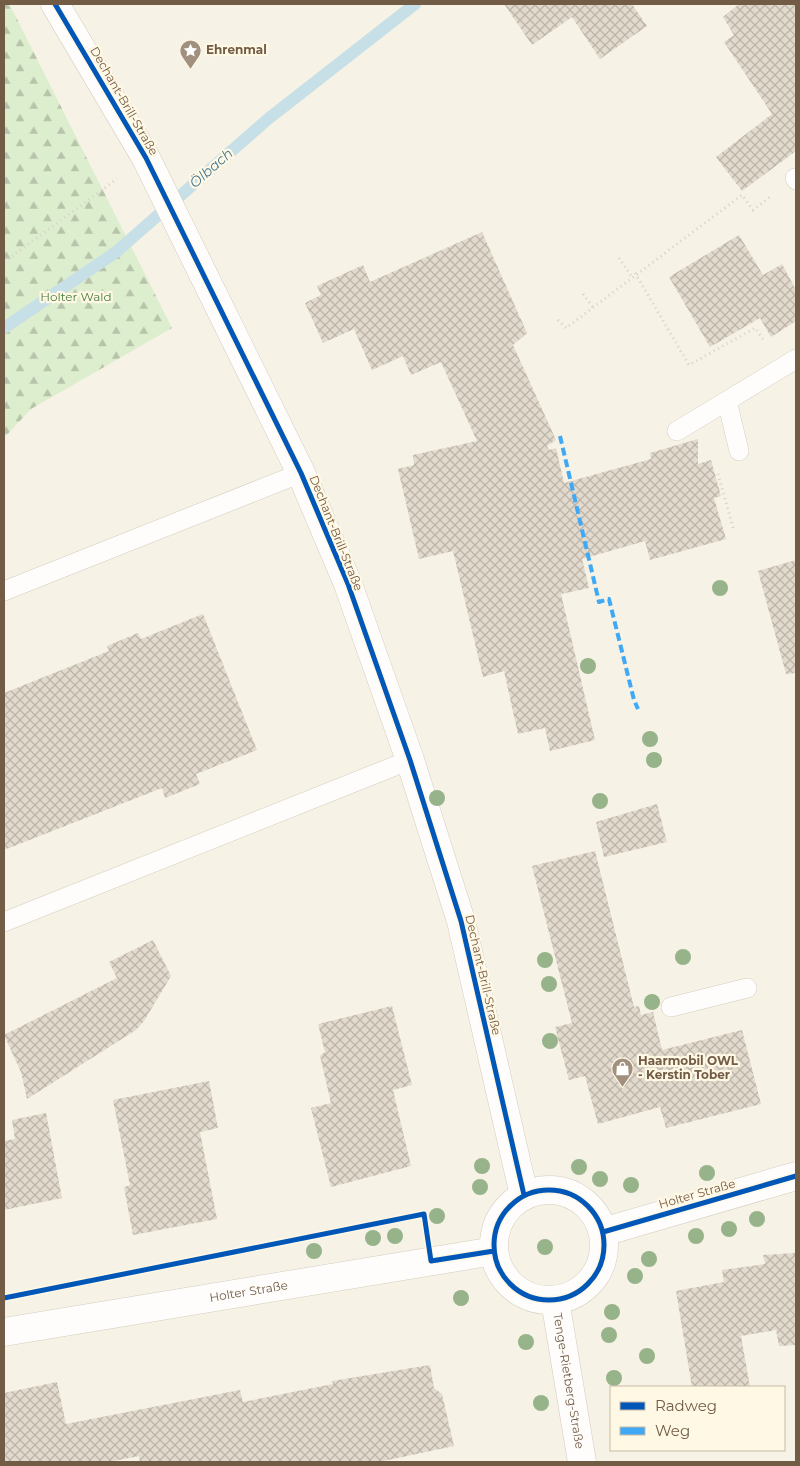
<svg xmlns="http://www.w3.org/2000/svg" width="800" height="1466" font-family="Montserrat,sans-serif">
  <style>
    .forest { fill: url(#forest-firs) }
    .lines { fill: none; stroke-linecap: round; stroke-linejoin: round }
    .stream { stroke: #c7dfe6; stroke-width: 12 }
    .building { fill: url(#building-cross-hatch) }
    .service-casing { stroke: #d5cdc0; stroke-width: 20 }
    .minor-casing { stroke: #d5cdc0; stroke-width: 29 }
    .tertiary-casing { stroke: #d5cdc0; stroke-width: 29 }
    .path { stroke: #d7d0c8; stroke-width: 3; stroke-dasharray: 1 4; stroke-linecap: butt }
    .service { stroke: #fefdfb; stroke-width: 19 }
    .minor { stroke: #fefdfb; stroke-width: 28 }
    .tertiary { stroke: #fefdfb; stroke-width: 28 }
    .quiet { stroke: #3fa9f5; stroke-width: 4; stroke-dasharray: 8 4; stroke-linecap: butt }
    .cycleway-casing { stroke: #fff8e5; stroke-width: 8 }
    .cycleway { stroke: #0057b8; stroke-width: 5 }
    .tree { fill: #97b38a }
    .labels { text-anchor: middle; stroke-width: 4.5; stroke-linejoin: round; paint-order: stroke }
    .poi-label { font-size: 12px; font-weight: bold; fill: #735c46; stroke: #fff8e5; text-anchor: start }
    .street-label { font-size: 12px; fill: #735c46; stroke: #fff8e5 }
    .park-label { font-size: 12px; fill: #4a7f40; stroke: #fff8e5 }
    .water-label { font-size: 14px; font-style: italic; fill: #42778f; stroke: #fff8e5 }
  </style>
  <defs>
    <pattern id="forest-firs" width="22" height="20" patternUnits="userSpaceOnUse" patternTransform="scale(1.25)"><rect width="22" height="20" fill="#ddeecf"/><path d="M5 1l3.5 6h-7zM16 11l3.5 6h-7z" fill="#b8c4aa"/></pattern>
    <pattern id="building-cross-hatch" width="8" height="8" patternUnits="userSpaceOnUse" patternTransform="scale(1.25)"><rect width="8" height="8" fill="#e2dacd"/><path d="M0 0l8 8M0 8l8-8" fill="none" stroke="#bcb4a8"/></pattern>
  </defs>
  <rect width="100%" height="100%" fill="#f6f2e5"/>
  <!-- forest -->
  <path class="forest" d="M4,4H9L14,13L172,328L31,409L4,438Z"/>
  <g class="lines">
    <!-- stream -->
    <path class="stream" d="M4,328L116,252L268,119L415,4"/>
  </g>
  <!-- building -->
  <path class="building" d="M504,4H632L647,26L600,59L572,17L532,45Z
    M739,4H796V151L742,191L716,157L772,114L724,42L734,35L723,17Z
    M482,232L527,333L513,345L556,440L547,446L549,450L556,448L564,483L651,459L650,453L698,439V464L711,460L721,496L714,498L726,539L650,560L645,541L582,559L589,588L561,594L595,740L550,751L545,728L518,734L504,671L483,677L453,551L419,559L398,469L414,465L413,455L477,441L441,362L411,375L403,356L372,370L354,329L323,343L305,303L321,295L317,286L363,265L370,282Z
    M739,235L763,275L782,264L796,290V321L771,337L760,318L710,347L669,277Z
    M796,560V673L786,674L758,571Z
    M203,614L257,750L196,774L200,784L165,798L162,788L4,850V693L109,651L107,646L138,633L141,639Z
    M657,804L667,842L604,857L596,822Z
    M595,851L634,1007L639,1006L641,1015L653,1012L662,1050L742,1030L761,1104L666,1128L660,1107L598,1124L585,1076L569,1080L555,1027L572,1023L532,866Z
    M153,940L171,976L144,1021L136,1030L27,1099L21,1072L4,1035L117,978L109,962Z
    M392,1006L412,1085L393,1090L411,1166L331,1187L311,1108L331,1103L320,1056L325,1052L318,1024Z
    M209,1081L218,1128L200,1132L217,1219L133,1235L124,1187L130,1185L113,1100Z
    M46,1113L62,1198L4,1210V1141L15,1139L12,1120Z
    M796,1253V1345L779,1346L776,1330L741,1336L750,1387H692L676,1291L724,1282L722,1270L765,1264L763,1255Z
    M430,1365L434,1388L442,1394L454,1446L379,1462H140L139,1456L109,1462H4V1393L57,1382L66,1424L240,1390L243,1402L333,1384L332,1381Z"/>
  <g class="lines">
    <defs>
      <path id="service" d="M795,178L796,180
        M727,401L739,451
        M677,431L796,359
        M4,591L301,473
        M4,922L410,760
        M671,1007L747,988"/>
      <g id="minor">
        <path id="s1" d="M555,1300L582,1462"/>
      </g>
      <g id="tertiary">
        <path d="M55,4L146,158L301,473L348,584L410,760L461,921L524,1195"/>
        <circle cx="549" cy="1245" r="55"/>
        <path d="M603,1232L796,1176"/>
        <path id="s2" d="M4,1332L494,1251"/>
      </g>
    </defs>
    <!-- service casing -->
    <use href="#service" class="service-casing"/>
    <!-- minor casing -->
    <use href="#minor" class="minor-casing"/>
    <!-- tertiary casing -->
    <use href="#tertiary" class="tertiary-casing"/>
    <!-- path -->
    <path class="path" d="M619,258L632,277
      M4,262L117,179
      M635,273L689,365L755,328L765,342
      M583,294L593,307
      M558,320L566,328L742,195L753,210L770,197
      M718,474L734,531"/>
    <!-- service -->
    <use href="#service" class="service"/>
    <!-- minor -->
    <use href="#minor" class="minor"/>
    <!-- tertiary -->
    <use href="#tertiary" class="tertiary"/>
    <!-- quiet -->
    <path class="quiet" d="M560,436L599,602L609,599L634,700L638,709"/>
    <defs>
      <path id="cycleway" d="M55,4L146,158L301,473L348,584L410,760L461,921L524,1195
        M494 1245a55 55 0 1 1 110 0a55 55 0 1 1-110 0Z
        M603,1232L796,1176
        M4,1298L424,1214L431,1261L494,1251"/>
    </defs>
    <!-- cycleway casing -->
    <use href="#cycleway" class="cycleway-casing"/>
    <!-- cycleway -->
    <use href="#cycleway" class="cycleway"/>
  </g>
  <!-- trees -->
  <g class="tree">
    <circle cx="720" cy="588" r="8"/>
    <circle cx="588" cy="666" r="8"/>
    <circle cx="650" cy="739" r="8"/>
    <circle cx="654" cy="760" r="8"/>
    <circle cx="437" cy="798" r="8"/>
    <circle cx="600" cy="801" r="8"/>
    <circle cx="683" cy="957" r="8"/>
    <circle cx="545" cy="960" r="8"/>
    <circle cx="549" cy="984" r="8"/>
    <circle cx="652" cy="1002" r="8"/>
    <circle cx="550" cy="1041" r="8"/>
    <circle cx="482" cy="1166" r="8"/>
    <circle cx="579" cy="1167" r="8"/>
    <circle cx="707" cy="1173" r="8"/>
    <circle cx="600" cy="1179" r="8"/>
    <circle cx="631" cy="1185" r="8"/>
    <circle cx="480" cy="1187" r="8"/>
    <circle cx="437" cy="1216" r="8"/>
    <circle cx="757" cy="1219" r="8"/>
    <circle cx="729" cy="1229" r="8"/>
    <circle cx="395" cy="1236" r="8"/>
    <circle cx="696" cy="1236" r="8"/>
    <circle cx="373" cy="1238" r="8"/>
    <circle cx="545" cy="1247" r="8"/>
    <circle cx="314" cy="1251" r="8"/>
    <circle cx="649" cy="1259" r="8"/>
    <circle cx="635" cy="1276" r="8"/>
    <circle cx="461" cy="1298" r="8"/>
    <circle cx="612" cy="1312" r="8"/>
    <circle cx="609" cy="1335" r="8"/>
    <circle cx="526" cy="1342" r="8"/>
    <circle cx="647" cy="1356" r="8"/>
    <circle cx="614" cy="1378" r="8"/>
    <circle cx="541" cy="1403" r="8"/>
  </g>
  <!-- icons -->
  <defs>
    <symbol id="sight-pin" viewBox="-11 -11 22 30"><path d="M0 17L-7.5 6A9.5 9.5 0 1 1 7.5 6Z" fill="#a1907e" stroke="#fff8e5"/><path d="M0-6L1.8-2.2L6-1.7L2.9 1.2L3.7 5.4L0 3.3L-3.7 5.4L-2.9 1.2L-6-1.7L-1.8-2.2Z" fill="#fff"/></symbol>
    <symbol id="shop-pin" viewBox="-11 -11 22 30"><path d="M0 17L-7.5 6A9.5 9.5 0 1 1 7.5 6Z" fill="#a1907e" stroke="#fff8e5"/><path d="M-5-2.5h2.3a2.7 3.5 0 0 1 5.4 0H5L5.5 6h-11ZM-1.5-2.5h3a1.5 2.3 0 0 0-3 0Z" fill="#fff"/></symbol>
  </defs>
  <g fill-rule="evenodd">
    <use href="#sight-pin" x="178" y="38" width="25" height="34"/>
    <use href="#shop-pin" x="610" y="1056" width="25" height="34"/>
  </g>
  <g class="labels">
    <!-- poi labels -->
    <g class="poi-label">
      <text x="206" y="54">Ehrenmal</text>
      <text x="638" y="1065">Haarmobil OWL<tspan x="638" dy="14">- Kerstin Tober</tspan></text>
    </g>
    <!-- street labels -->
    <g class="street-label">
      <text transform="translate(124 101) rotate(60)" y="4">Dechant-Brill-Straße</text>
      <text transform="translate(336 533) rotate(68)" y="4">Dechant-Brill-Straße</text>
      <text transform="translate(483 975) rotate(77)" y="4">Dechant-Brill-Straße</text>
      <text transform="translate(697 1194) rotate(-16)" y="4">Holter Straße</text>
      <text dy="4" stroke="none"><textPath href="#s2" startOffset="248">Holter Straße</textPath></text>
      <text dy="4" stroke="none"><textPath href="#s1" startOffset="82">Tenge-Rietberg-Straße</textPath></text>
    </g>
    <!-- park labels -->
    <g class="park-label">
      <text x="76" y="301">Holter Wald</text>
    </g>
    <!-- water labels -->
    <g class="water-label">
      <text transform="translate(211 168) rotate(-41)" y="5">Ölbach</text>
    </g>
  </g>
  <!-- border -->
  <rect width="800" height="1466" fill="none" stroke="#735c46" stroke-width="10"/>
  <!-- legend -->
  <rect x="610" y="1386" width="175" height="65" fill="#fff8e5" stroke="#c7baa5"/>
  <rect x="620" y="1402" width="25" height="8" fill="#0057b8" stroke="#c7baa5"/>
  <text x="655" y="1411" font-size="15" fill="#735c46">Radweg</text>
  <rect x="620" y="1427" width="25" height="8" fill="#3fa9f5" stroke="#c7baa5"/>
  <text x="655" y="1436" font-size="15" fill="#735c46">Weg</text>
</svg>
